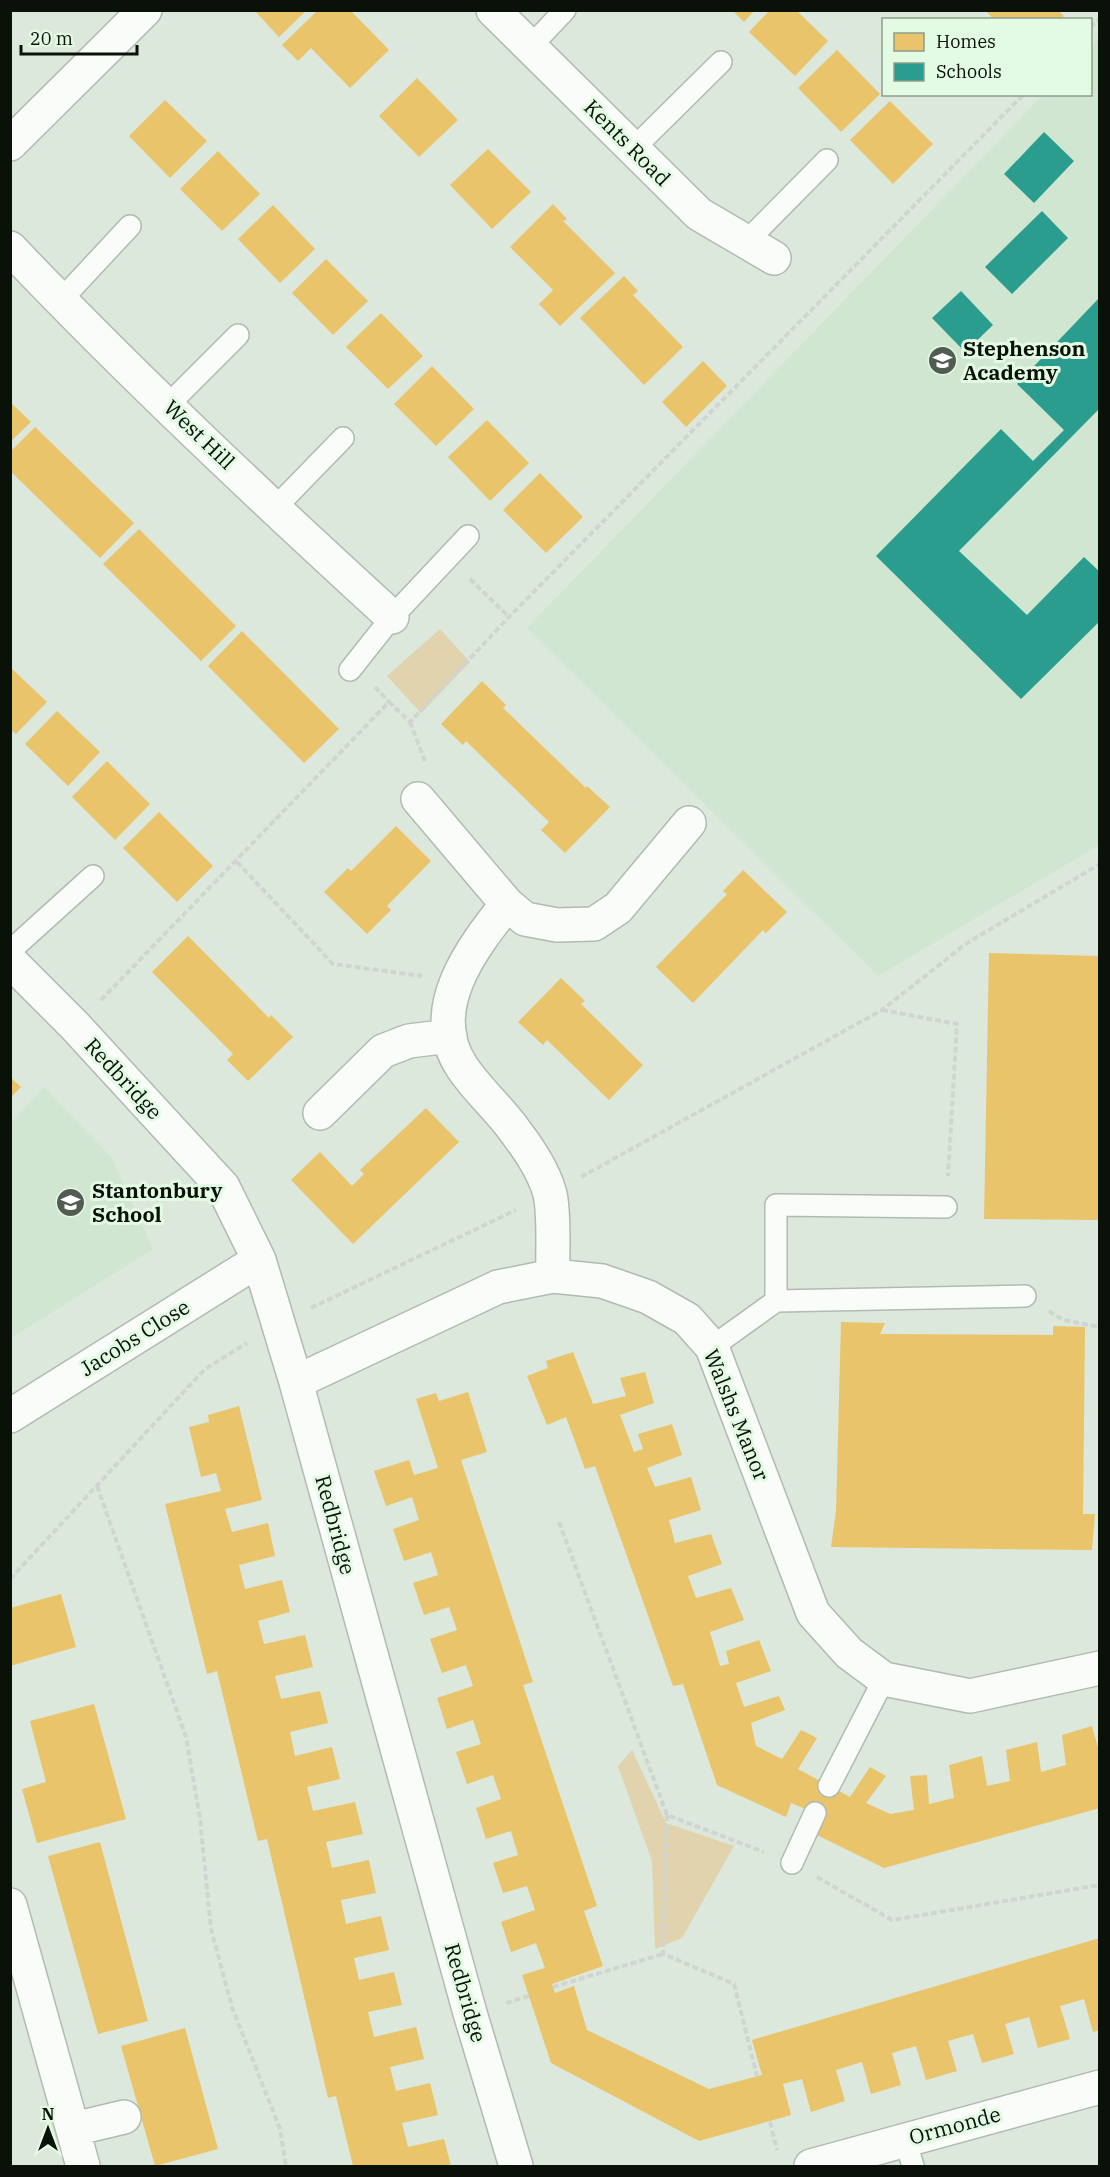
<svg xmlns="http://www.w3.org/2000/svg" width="1110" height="2177" font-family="'IBM Plex Serif',serif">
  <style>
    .built { fill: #d0e6d0 }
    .green { fill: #e0d3ad }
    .homes { fill: #e9c46a }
    .schools { fill: #2a9d8f }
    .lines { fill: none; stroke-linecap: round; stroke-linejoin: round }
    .lane-casing { stroke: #b1bbb1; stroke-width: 24 }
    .street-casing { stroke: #b1bbb1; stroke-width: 36 }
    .path { stroke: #d1d5d1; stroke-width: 4; stroke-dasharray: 6 3; stroke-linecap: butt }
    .lane { stroke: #fafcfa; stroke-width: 21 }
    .street { stroke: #fafcfa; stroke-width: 33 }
    .labels { text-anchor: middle; stroke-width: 6; stroke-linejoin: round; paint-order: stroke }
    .street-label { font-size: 21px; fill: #091109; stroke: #e3fbe3 }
    .poi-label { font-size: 21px; font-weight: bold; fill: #091109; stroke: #e3fbe3; text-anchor: start }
  </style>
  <rect width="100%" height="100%" fill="#dbe8db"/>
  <!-- built -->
  <path class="built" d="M1099,37V845L878,976L527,628L1043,95L1090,94L1091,46Z
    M44,1087L112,1158L153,1249L11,1338V1123Z"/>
  <!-- green -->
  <path class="green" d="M440,629L470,662L421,713L387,676Z
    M632,1750L666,1823L734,1846L682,1938L655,1949L652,1861L618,1766Z"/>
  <!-- homes -->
  <path class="homes" d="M254,10H307L279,37Z
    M318,10H350L389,50L350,88L311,48L298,61L282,45Z
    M732,10H755L744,22Z
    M770,10H796L828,41L795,76L749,32Z
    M985,10H1058L1064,16L1060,20H994Z
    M837,50L880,94L841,132L798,88Z
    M417,78L458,120L419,157L379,116Z
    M165,100L207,141L170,178L129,136Z
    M890,101L933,144L893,184L850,140Z
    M488,149L531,192L492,229L450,185Z
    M218,151L260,194L222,231L180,189Z
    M553,204L567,219L563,221L615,273L560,326L539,304L553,290L510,247Z
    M273,205L315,249L280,283L238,239Z
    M326,259L368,301L333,335L292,293Z
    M624,276L638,291L633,295L683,347L644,385L580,318Z
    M381,313L423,356L388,389L346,347Z
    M703,361L727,386L686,427L662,402Z
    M432,366L474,409L436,446L394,404Z
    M10,402L31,422L10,442Z
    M487,420L529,463L490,501L448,457Z
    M35,427L134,523L100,558L10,471V452Z
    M540,473L583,517L546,553L503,510Z
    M139,529L236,626L201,661L103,564Z
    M242,631L339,729L304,763L208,666Z
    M10,667L47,702L16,734L10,729Z
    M482,681L506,705L503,708L586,788L587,786L610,807L565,853L541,830L549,822L466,741L463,745L441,724Z
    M57,711L100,752L68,786L25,744Z
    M107,761L150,804L115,840L72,797Z
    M159,812L213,866L177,902L123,848Z
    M396,826L431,861L387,906L391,910L367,934L324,892L348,868L351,871Z
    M743,870L787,912L766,933L763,930L693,1003L656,967L727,894L723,891Z
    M188,936L269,1018L271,1015L293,1037L248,1081L227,1060L233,1054L152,972Z
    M989,953L1100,956V1220L984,1219Z
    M561,978L585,1001L581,1004L643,1065L609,1100L547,1040L543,1045L518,1022Z
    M10,1077L21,1087L10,1098Z
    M426,1108L459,1142L353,1244L291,1180L320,1152L352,1186L364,1174L360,1170Z
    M841,1322L885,1323L880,1334L1053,1335V1326L1085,1327L1083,1514H1095L1092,1550L831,1547L836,1511Z
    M573,1352L593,1404L626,1396L620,1378L645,1372L654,1403L620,1415L634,1452L643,1449L638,1434L672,1424L682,1455L647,1468L655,1487L691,1477L701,1510L669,1520L675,1543L711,1534L722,1564L688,1576L696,1598L731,1588L744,1620L710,1632L720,1666L729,1664L726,1651L759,1640L771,1671L736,1683L744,1707L779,1696L785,1710L751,1723L756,1746L782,1759L801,1730L817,1738L798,1769L850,1797L870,1767L886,1776L866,1803L890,1814L914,1810L910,1776L927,1775L929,1804L954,1798L949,1765L982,1756L987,1786L1010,1781L1006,1750L1037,1742L1041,1772L1066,1765L1062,1735L1092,1726L1100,1755V1808L884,1868L815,1834L825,1817L791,1803L786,1817L717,1785L683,1684L673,1686L595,1466L585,1469L566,1417L547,1425L527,1376L548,1368L546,1361Z
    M468,1392L487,1452L461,1460L533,1682L523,1685L597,1906L584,1911L603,1966L552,1984L555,1993L574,1986L587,2030L709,2089L762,2075L752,2040L1100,1938V2030L1093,2032L1084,1999L1060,2006L1070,2039L1038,2048L1029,2017L1005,2024L1014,2054L982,2063L973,2034L948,2041L957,2071L926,2080L916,2046L892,2053L901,2085L871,2094L862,2062L836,2070L845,2101L811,2112L802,2079L783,2084L791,2115L699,2141L551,2063L522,1975L545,1968L536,1943L511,1952L501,1922L535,1910L527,1886L503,1893L493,1863L518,1855L511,1831L486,1839L476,1808L501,1799L493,1775L467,1784L456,1752L481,1744L473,1720L447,1729L437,1698L473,1686L466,1665L442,1673L430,1639L457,1630L449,1607L424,1615L413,1583L438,1575L431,1552L404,1561L393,1529L419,1520L412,1497L386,1506L374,1471L409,1460L414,1475L438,1468L416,1399L436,1393L439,1401Z
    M239,1406L262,1500L225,1509L232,1532L268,1523L275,1556L239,1565L245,1589L282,1580L290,1612L258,1621L264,1644L305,1635L313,1667L275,1676L281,1699L320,1691L328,1723L290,1732L295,1756L332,1747L340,1779L307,1787L313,1811L355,1802L363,1834L326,1842L332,1868L369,1860L376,1893L341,1900L346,1924L381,1916L389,1950L354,1958L359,1980L394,1972L402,2005L368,2012L374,2037L416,2027L424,2059L390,2067L396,2091L430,2083L438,2115L402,2123L408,2147L444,2139L451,2166H353L336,2096L328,2098L267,1839L258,1841L217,1671L207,1674L165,1504L221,1491L216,1473L201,1477L189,1427L209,1422L208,1415Z
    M61,1594L76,1647L10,1666V1608Z
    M94,1704L126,1819L37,1843L22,1789L46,1782L30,1721Z
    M100,1842L148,2021L98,2034L48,1856Z
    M185,2028L218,2149L155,2166L121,2046Z"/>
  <!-- schools -->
  <path class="schools" d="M1044,132L1074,161L1034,203L1004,174Z
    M1042,211L1068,238L1012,294L985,267Z
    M961,291L993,325L965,352L932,318Z
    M1100,297V408L959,551L1027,615L1084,557L1100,572V621L1021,699L876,556L1001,429L1033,461L1064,430L1017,384Z"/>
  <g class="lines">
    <defs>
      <path id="lane" d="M530,47L565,10
        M633,149L721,62
        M746,242L827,160
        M61,300L130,226
        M168,405L238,335
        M274,509L343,438
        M350,670L392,617L468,536
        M10,951L93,876
        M776,1301V1205L946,1207
        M712,1347L776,1301L1025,1296
        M829,1786L884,1679
        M792,1863L815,1813
        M905,2139L913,2166"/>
      <path id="street" d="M493,10L699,214L774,258
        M10,144L145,10
        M10,248C132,376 262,498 392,617
        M418,799L507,904L525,919L557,925L594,924L618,908L689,823
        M507,904C472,948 424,1010 462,1067C475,1087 494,1104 509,1123C525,1144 543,1168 550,1194C555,1217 552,1251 553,1276
        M10,961L75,1026L223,1187L259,1260L296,1382L470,2013L516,2166
        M320,1113L383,1051L409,1041L450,1036
        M296,1382L498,1287L553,1276L602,1281L648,1297L687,1319L712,1347L813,1613L849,1653L884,1679L970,1696L1100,1668
        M10,1416L259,1260
        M10,1905L83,2166
        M74,2129L124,2117
        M811,2166L1100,2087"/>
    </defs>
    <!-- lane casing -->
    <use href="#lane" class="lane-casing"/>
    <!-- street casing -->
    <use href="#street" class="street-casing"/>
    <!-- path -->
    <path class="path" d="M1090,27L1100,18
      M470,579L509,617
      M375,687L389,702
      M410,722L426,764
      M237,862L333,964L422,976
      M101,1000L389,702L410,722L509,617L1024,94
      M882,1010L957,1024L948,1176
      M581,1177L882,1010L967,943L1100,864
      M311,1308L516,1210
      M1049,1311L1063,1320L1100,1327
      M97,1486L186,1737L200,1818L211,1929L232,2007L280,2129L286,2166
      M559,1522L667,1815L764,1852
      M10,1579L205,1369L247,1343
      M667,1815L663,1954L734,1984L757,2076
      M817,1877L892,1920L1100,1885
      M553,1987L663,1954
      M506,2003L529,1996
      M770,2122L777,2150"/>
    <!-- lane -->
    <use href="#lane" class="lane"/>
    <!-- street -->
    <use href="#street" class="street"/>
  </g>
  <!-- icons -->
  <defs>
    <symbol id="school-disc" viewBox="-11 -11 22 22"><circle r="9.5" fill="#525c52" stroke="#e3fbe3"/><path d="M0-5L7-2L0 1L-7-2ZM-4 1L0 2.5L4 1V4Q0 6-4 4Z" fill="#fff"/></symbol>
  </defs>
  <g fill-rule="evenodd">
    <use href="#school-disc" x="926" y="344" width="33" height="33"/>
    <use href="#school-disc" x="54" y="1186" width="33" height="33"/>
  </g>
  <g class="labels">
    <!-- street labels -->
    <g class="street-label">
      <text transform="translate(627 143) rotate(45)" y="7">Kents Road</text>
      <text transform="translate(199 435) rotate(44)" y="7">West Hill</text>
      <text transform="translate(123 1079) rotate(47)" y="7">Redbridge</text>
      <text transform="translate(135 1338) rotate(-32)" y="7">Jacobs Close</text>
      <text transform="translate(736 1415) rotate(68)" y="7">Walshs Manor</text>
      <text transform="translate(335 1525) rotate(75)" y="7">Redbridge</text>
      <text transform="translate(465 1993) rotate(74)" y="7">Redbridge</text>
      <text transform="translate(955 2126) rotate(-15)" y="7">Ormonde</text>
    </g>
    <!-- poi labels -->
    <g class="poi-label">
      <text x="963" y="356">Stephenson<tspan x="963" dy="24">Academy</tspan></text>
      <text x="92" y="1198">Stantonbury<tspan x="92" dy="24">School</tspan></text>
    </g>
  </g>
  <!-- border -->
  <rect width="1110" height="2177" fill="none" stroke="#091109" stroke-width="24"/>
  <!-- legend -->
  <rect x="882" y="18" width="210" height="78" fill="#e3fbe3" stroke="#8c9d8c" stroke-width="1.5"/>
  <rect x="894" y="33" width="30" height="18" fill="#e9c46a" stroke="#8c9d8c" stroke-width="1.5"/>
  <text x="936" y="48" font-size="18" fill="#091109">Homes</text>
  <rect x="894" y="63" width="30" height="18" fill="#2a9d8f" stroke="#8c9d8c" stroke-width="1.5"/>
  <text x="936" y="78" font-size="18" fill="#091109">Schools</text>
  <!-- north arrow -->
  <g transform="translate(48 2129)" stroke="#e3fbe3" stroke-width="4.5" paint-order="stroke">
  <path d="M0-4.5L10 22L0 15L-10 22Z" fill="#091109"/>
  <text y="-9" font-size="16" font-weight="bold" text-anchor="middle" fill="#091109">N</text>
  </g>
  <!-- scale -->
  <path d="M21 45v9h116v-9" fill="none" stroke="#091109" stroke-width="3"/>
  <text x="30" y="45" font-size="18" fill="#091109" stroke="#e3fbe3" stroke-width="4.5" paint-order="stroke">20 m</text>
</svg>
